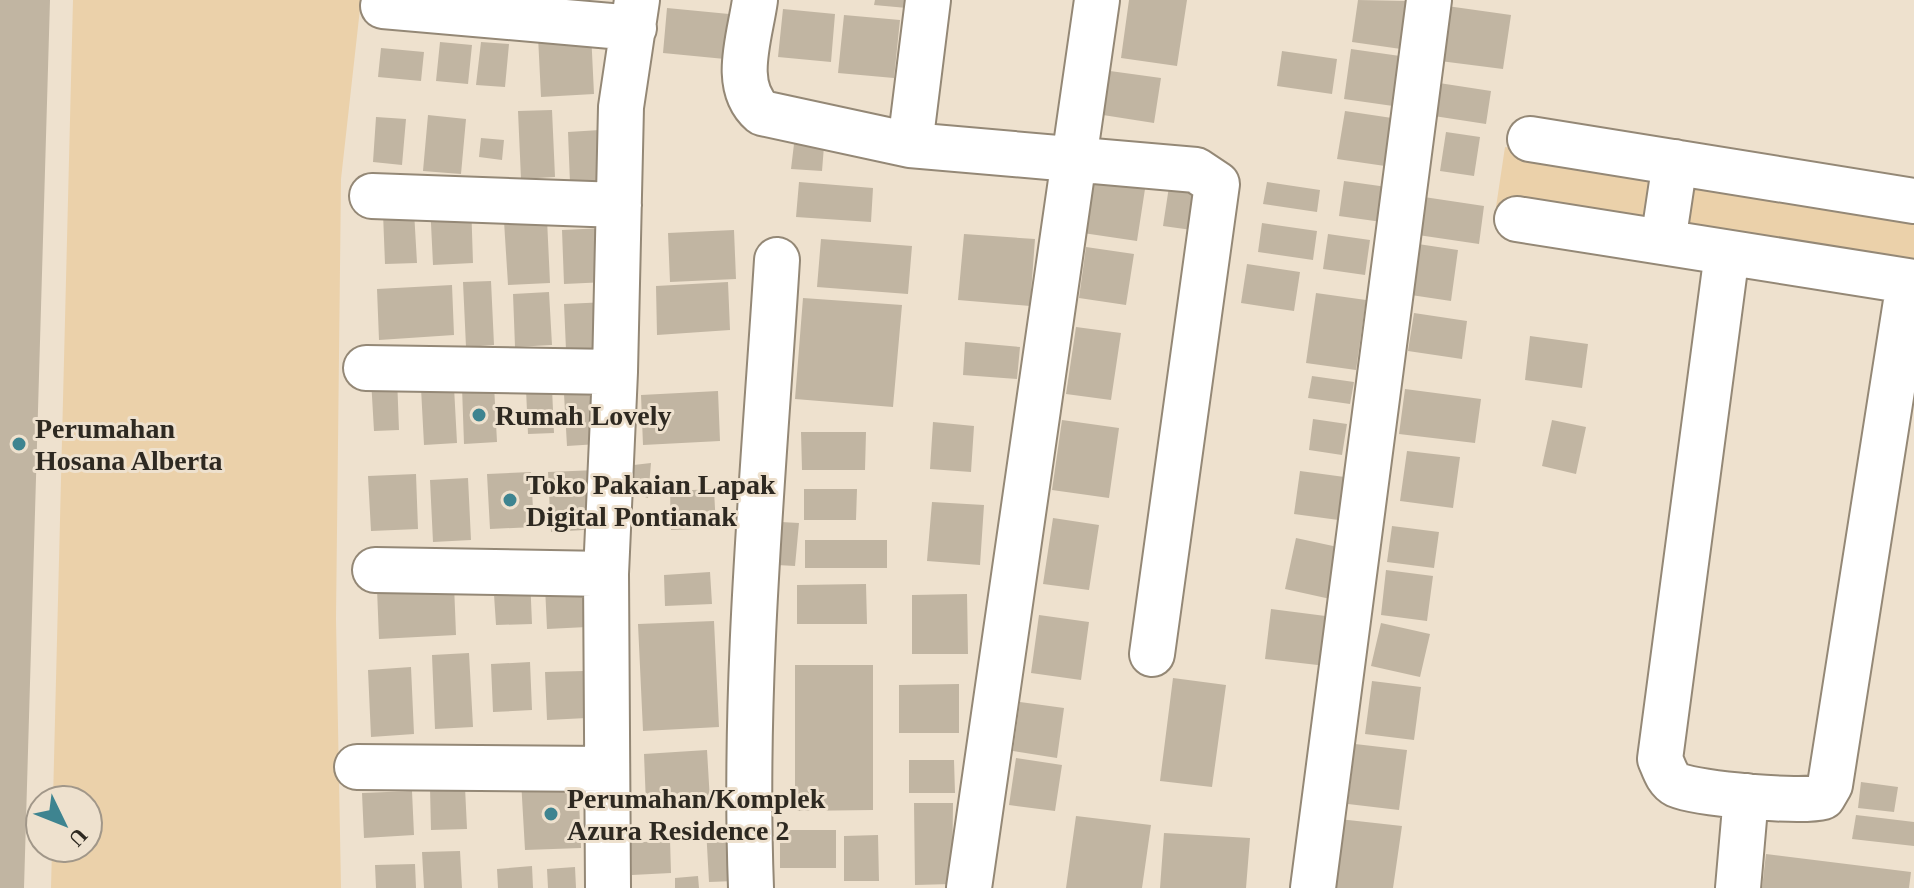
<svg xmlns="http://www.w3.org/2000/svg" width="1914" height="888" font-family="'Times New Roman',serif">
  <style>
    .green { fill: #ebd1aa }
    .building { fill: #c1b5a2 }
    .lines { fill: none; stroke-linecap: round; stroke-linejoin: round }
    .minor-casing { stroke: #948876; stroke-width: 48 }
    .minor { stroke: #fff; stroke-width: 44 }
    .poi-dot { fill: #3e8490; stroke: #eee1ce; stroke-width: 3 }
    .labels { text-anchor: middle; stroke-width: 6; stroke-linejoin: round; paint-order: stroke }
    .poi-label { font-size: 28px; font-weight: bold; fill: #2e2921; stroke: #eee1ce; text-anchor: start }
  </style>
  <rect width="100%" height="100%" fill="#eee1ce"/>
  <!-- green -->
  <path class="green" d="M73,0H361L341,179L336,619L341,888H51L52,848H88V800H53Z
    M1505,147L1914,207V268L1496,207Z"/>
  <!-- building -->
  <path class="building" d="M0,0H50L24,888H0Z
    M875,0H908L907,8L874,5Z
    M1129,0H1187L1177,66L1121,58Z
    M1358,0L1408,1L1401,49L1352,42Z
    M1447,6L1511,15L1503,69L1440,61Z
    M667,8L729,14L725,59L663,53Z
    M783,9L835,14L831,62L778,57Z
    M844,15L900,20L894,78L838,73Z
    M591,32L594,94L541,97L538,36Z
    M440,42L472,45L468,84L436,81Z
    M481,42L509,44L505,87L476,85Z
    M381,48L424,52L421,81L378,77Z
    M1351,49L1400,56L1393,106L1344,99Z
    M1282,51L1337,59L1332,94L1277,86Z
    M1110,71L1161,78L1154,123L1103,115Z
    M1439,83L1491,91L1486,124L1434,116Z
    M552,110L555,177L521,179L518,111Z
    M1345,111L1392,118L1385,166L1337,159Z
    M428,115L466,119L461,174L423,171Z
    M376,117L406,119L402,165L373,162Z
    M600,130L602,181L570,183L568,132Z
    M1446,132L1480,137L1474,176L1440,171Z
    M481,138L504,140L502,160L479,157Z
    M794,144L824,146L822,171L791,169Z
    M1092,169L1147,176L1137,241L1083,233Z
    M1170,180L1206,185L1199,231L1163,226Z
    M1344,181L1387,187L1382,222L1339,216Z
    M799,182L873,188L871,222L796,217Z
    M1267,182L1320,190L1317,212L1263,204Z
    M1424,197L1484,206L1479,244L1418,235Z
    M471,201L473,263L433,265L430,203Z
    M414,211L417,263L385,264L383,213Z
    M547,219L550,283L508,285L504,221Z
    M1262,223L1317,231L1313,260L1258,252Z
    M604,228L607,282L564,284L562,230Z
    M734,230L736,279L670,282L668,233Z
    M964,234L1035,239L1030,306L958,300Z
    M1328,234L1370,240L1365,275L1323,269Z
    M821,239L912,246L908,294L817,287Z
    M1418,244L1458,250L1451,301L1411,295Z
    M1086,247L1134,254L1126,305L1079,298Z
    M1247,264L1300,272L1294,311L1241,303Z
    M491,281L494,345L466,347L463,282Z
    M728,282L730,330L657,335L656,286Z
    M452,285L454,335L379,340L377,289Z
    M549,292L552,345L515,347L513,294Z
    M1316,293L1366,300L1356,370L1306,363Z
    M803,298L902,305L893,407L795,399Z
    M608,302L610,348L566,350L564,304Z
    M1414,313L1467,321L1462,359L1408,351Z
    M1076,327L1121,333L1111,400L1066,394Z
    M1530,336L1588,344L1582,388L1525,380Z
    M965,342L1020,347L1017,379L963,375Z
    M1312,376L1354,382L1350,404L1308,398Z
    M397,377L399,430L374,431L371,379Z
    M494,385L497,442L464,444L462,387Z
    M454,387L457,443L424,445L421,388Z
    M552,388L554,433L528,434L526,389Z
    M1405,389L1481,399L1475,443L1399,434Z
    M718,391L720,441L643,445L641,395Z
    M596,392L598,444L567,446L564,394Z
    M1313,419L1347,424L1342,455L1309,450Z
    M1062,420L1119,428L1109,498L1052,490Z
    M1552,420L1586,427L1576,474L1542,466Z
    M933,422L974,426L971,472L930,469Z
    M801,432H866L865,470H802Z
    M1407,451L1460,457L1453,508L1400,501Z
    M651,463L648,498L632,493L625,466Z
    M597,470L600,529L551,532L548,472Z
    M1300,471L1352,478L1346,521L1294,514Z
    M531,472L534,527L490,529L487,474Z
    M416,474L418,529L371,531L368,476Z
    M468,478L471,540L433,542L430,480Z
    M714,489L716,528L671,530L670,491Z
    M804,489H857L856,520H804Z
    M932,502L984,505L980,565L927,561Z
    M1053,518L1099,525L1089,590L1043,584Z
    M781,522L799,523L795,566L777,565Z
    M1392,526L1439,532L1434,568L1387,562Z
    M1296,538L1347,549L1335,600L1285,589Z
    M805,540H887V568H805Z
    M1386,570L1433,576L1427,621L1381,615Z
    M710,572L712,604L665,606L664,575Z
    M530,577L532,624L496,625L493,579Z
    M454,584L456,635L379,639L377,589Z
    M585,584L587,627L547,629L545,586Z
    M866,584L867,624H797V585Z
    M967,594L968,654H912V595Z
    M1271,609L1341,618L1335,667L1265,659Z
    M1039,615L1089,622L1081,680L1031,673Z
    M714,621L719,727L643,731L638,624Z
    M1381,623L1430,634L1420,677L1371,666Z
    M469,653L473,727L435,729L432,655Z
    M530,662L532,710L493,712L491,664Z
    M795,665H873V810L795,811Z
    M411,667L414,734L371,737L368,670Z
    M584,671L587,718L547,720L545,672Z
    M1173,678L1226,685L1212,787L1160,781Z
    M1372,681L1421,687L1414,740L1365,734Z
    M959,684V733H899V685Z
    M1020,702L1064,708L1057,758L1013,751Z
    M1355,744L1407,750L1399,810L1348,804Z
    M707,750L710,801L646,804L644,754Z
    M1016,758L1062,765L1055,811L1009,805Z
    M909,760H954L955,793H909Z
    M578,777L581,848L525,850L521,780Z
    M1861,782L1898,787L1894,812L1858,808Z
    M465,787L467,829L431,830L430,788Z
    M412,791L414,835L364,838L362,793Z
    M914,803H953L952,884L915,885Z
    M1856,815L1914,822V846L1852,839Z
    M1076,816L1151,825L1142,888H1066Z
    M1339,819L1402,826L1393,888H1330Z
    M733,827L735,881L709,882L706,828Z
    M780,830H836V868H780Z
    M1164,833L1250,838L1246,888H1160Z
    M878,835L879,881H844V836Z
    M670,840L671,873L632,875L631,843Z
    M460,851L462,888H424L422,852Z
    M1766,854L1911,872L1909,888H1762Z
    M415,864L416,888H376L375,865Z
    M532,866L533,888H498L497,869Z
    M575,867L576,888H548L547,869Z
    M698,876L699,888H675V878Z"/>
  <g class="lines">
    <defs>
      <path id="minor" d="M755,0C750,37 731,86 762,113L910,145L1196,170L1217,184L1152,654
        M383,6L634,28
        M1530,139L1914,201
        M910,145L928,0
        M372,196L619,205
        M1517,219L1914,282
        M1663,242L1675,162
        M1727,253L1660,759C1664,768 1667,780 1677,785C1698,794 1801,803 1823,797L1830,785L1909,282
        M366,368L615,372
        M375,570L606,574
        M357,767L606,769
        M608,888L606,574L615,372L621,107L637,0
        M751,888C743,679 764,469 777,260
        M969,888L1097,0
        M1313,888L1429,0
        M1738,888L1746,796"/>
    </defs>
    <!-- minor casing -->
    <use href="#minor" class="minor-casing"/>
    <!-- minor -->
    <use href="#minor" class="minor"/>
  </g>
  <!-- markers -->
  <g class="poi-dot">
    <circle cx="479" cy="415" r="8"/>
    <circle cx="19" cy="444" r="8"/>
    <circle cx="510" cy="500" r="8"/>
    <circle cx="551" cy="814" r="8"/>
  </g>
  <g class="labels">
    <!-- poi labels -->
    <g class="poi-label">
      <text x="495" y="425">Rumah Lovely</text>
      <text x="35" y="438">Perumahan<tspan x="35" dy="32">Hosana Alberta</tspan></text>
      <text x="526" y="494">Toko Pakaian Lapak<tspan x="526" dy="32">Digital Pontianak</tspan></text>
      <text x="567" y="808">Perumahan/Komplek<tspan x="567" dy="32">Azura Residence 2</tspan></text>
    </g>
  </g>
  <!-- north arrow -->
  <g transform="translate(64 824) rotate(133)"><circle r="38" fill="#eee1ce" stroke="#a19789" stroke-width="2"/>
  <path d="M0-6L14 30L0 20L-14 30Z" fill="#3e8490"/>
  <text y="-12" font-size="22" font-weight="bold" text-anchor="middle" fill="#2e2921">U</text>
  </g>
</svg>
